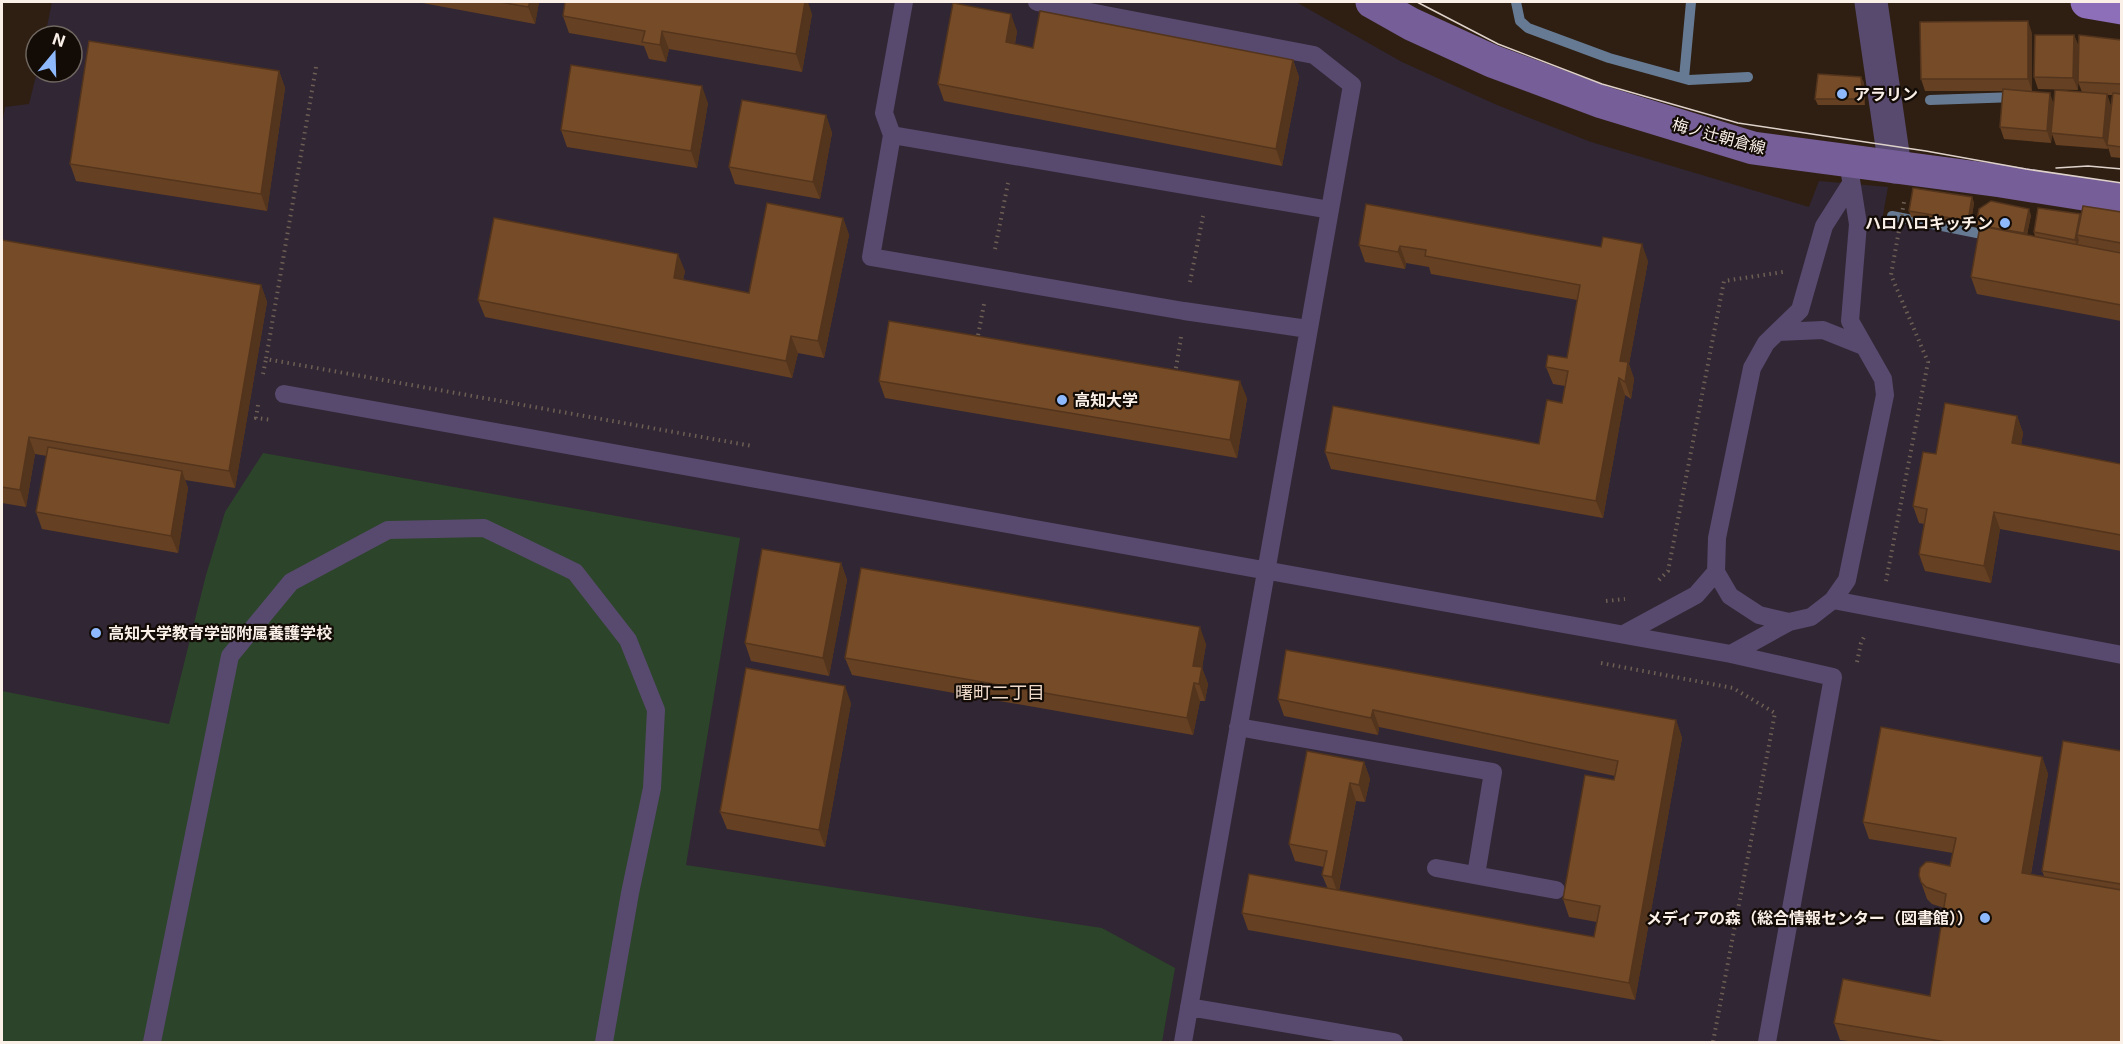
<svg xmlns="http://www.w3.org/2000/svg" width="2123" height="1044" font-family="Inter,'Noto Sans JP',sans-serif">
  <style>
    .education { fill: #312634 }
    .green { fill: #2c4429 }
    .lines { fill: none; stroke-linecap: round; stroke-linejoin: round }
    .stream { stroke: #667b93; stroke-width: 10 }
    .path { stroke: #6d5f54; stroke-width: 4; stroke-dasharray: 1.5 4.5; stroke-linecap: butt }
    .service { stroke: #584a6e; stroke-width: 18 }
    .minor { stroke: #584a6e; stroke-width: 33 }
    .secondary { stroke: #765e98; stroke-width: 33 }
    .primary { stroke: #8d6eb9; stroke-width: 33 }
    .tram { stroke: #ded2ca; stroke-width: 1.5 }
    .wall { fill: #654022; fill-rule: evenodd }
    .shaded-wall { fill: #53341c }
    .building { fill: #764b28; stroke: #53341c; stroke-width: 1.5 }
    .poi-dot { fill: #8eb9fd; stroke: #120b06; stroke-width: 2 }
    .labels { text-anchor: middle; stroke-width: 4.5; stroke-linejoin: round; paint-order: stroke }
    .poi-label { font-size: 16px; font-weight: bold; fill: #fbf0e8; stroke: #120b06; text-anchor: start }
    .street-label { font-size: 16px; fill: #fbf0e8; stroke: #120b06 }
    .neighbourhood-label { font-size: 18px; fill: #efd9c9; stroke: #120b06 }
  </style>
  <rect width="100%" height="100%" fill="#2f1f13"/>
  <!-- education -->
  <path class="education" d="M52,2H1296L1402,62L1497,105L1591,142L1809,207L1819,181L1888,187L1882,220L2121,263V1042H2V125L5,107L29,104L37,72H72V36H45Z"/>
  <!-- green -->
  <path class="green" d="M263,453L740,538L686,865L1102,928L1175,968L1162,1042H2V691L169,724L206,575L225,512Z"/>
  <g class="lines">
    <!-- stream -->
    <path class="stream" d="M1516,2L1520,21L1528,28L1609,58L1689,80L1748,77
      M1684,78L1691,2
      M1930,100L2016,97
      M1892,216L1992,236"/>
    <!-- path -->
    <path class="path" d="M316,67L266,359L752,446
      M995,249L1008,183
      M1190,282L1203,216
      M977,341L984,304
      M263,374L266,359
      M1175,374L1181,337
      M258,405L256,418L272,420
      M1659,580L1668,571L1724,281L1783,272
      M1886,581L1928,362L1891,275L1904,202
      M1606,601L1625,599
      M1857,662L1861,643L1865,635
      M1601,663L1733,688L1775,713L1713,1042"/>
    <!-- service -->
    <path class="service" d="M1037,2L1314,55L1352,85L1183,1042
      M892,135L884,113L904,2
      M1308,329L1184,311L871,257L892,135L1330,210
      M1778,332L1823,330L1863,346
      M284,394L1731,654L1833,677L1767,1042
      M1716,572L1730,596L1759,615L1789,622
      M1833,600L2122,655
      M1624,634L1696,595L1716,572L1717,538L1752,368L1766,343L1800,310L1824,226L1850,185
      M1731,654L1789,622L1811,617L1833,600L1847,580L1885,395L1883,379L1850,321L1858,224L1848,161
      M1238,727L1493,772L1476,875
      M1436,868L1556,890
      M1189,1007L1394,1042
      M152,1042L230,656L291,582L388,530L484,528L575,572L628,640L656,710L652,788L630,893L604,1042"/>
    <!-- minor -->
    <path class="minor" d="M1871,2L1895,167"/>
    <!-- secondary -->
    <path class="secondary" d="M1372,2L1411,24L1492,61L1602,102L1753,148L2001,181L2122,200"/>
    <!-- primary -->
    <path class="primary" d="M2087,2L2122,8"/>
    <!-- tram -->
    <path class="tram" d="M1417,2L1498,44L1602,84L1738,123L1926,151L2026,169L2122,183
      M2056,168L2088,166L2122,169"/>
  </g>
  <!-- wall -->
  <path class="wall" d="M417,2H539L535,24Z
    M812,14L802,72L669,49L666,62L649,59L644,46L569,33L563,16Z
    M1017,31L1015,44L1033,48L1293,60L1299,77L1282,166L944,101L938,84Z
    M2032,33V91H2026L2054,104L2082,92L2078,82L2121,40V158L2111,157L2108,147V149L2056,145L2052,134L2051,143L2004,139L2000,127L2003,91H1925L1921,79ZM2107,95H2112L2111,106Z
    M2074,35L2079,47L2078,90L2038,89L2034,77Z
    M279,71L285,88L267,211L76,181L70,164Z
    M1861,77L1864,83L1865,105H1818L1815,99Z
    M708,103L697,168L567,147L561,130Z
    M826,115L832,133L820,199L735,184L729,167Z
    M1972,197L1974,203L1970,227L1911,217L1909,211Z
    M1366,204L1648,261L1629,364L1634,379L1631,399L1625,395L1603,518L1331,469L1325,452L1539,444L1562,403L1565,386L1553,384L1546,367L1567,358L1577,300L1431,274L1429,267L1406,263L1405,269L1365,262L1359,245Z
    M2121,212V321L1977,294L1971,277L1979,231L1976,225L2031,215L2027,235L2035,237L2034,232L2080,214Z
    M843,218L849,235L824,358L798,353L792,378L485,317L478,300L685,271L683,280L749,293Z
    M2,240L261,285L267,302L235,488L185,480L188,488L178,553L42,529L36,512L47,456L35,454L26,507L2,503Z
    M879,381L1247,398L1237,458L885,398Z
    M2017,416L2023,433L2021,445L2121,464V551L2000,529L1991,583L1925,571L1919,554L1924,524L1919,523L1913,506L1936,454Z
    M841,563L847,580L829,676L751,661L745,643Z
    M1206,644L1202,668L1208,684L1205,701H1200L1193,735L852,675L845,658Z
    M1278,699L1676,720L1682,738L1635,1000L1248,930L1242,913L1328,889L1322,875L1324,867L1295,861L1289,844L1364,762L1370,779L1365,802L1356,801L1339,891L1594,937L1597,922L1569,917L1563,899L1614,780L1615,776L1379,727L1378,735L1284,716Z
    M851,703L825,847L727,829L720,812Z
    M2121,751V1042H1856L1840,1040L1834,1023L1930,996L1944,908L1932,904L1927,899L1921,882L1950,866L1953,853L1869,839L1863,822L2042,757L2048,774L2031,874L2044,876L2042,871Z"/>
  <!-- shaded-wall -->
  <path class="shaded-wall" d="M530,2H539L535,24L528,7Z
    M805,2H808L812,14L802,72L796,54Z
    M1011,14L1017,31L1012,59L1006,42Z
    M2028,21L2032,33V91L2028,79Z
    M662,31L669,49L666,62L660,45Z
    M2074,35L2079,47L2078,90L2073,78Z
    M1293,60L1299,77L1282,166L1276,149Z
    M279,71L285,88L267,211L261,194Z
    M1861,77L1864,83L1865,105L1863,99Z
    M702,86L708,103L697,168L691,151Z
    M2050,93L2054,105L2051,143L2047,131Z
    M2107,94L2111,106L2107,145L2108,149L2103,138Z
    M826,115L832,133L820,199L813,182Z
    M1972,197L1974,203L1970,227L1968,221Z
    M2029,209L2031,215L2026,239L2024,233Z
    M2080,214L2079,236L2077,235L2079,240L2077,246L2075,240Z
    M843,218L849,235L824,358L818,341Z
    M1642,244L1648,261L1629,364L1634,379L1631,399L1625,382L1620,361Z
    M1400,246L1406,263L1405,269L1398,252Z
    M678,254L685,271L680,295L674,278Z
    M261,285L267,302L235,488L229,471Z
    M791,336L798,353L792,378L786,361Z
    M1619,378L1625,395L1603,518L1596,501Z
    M1240,381L1247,398L1237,458L1230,440Z
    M2017,416L2023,433L2019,460L2012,443Z
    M29,437L35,454L26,507L20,490Z
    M182,471L188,488L178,553L171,536Z
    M1994,512L2000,529L1991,583L1984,566Z
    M841,563L847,580L829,676L823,658Z
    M1200,627L1206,644L1202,668L1208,684L1205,701L1193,666Z
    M1194,683L1200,701L1193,735L1187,718Z
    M845,686L851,703L825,847L819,830Z
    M1373,710L1379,727L1378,735L1371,718Z
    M1676,720L1682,738L1635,1000L1629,983Z
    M2042,757L2048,774L2028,890L2022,873Z
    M1364,762L1370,779L1365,802L1359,785Z
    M1350,783L1356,801L1338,894L1332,877Z"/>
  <!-- building -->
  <path class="building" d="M500,2H530L528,7Z
    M565,2H805L796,54L662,31L660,45L642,42L645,31L563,16Z
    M953,3L1011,14L1006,42L1033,48L1040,11L1293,60L1276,149L938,84Z
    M2028,21V79H1921L1920,22Z
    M2035,35H2074L2073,78L2034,77Z
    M2079,35L2121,40V84L2078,82Z
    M89,41L279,71L261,194L70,164Z
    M571,65L702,86L691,151L561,130Z
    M1818,74L1861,77L1863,99H1815Z
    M2003,89L2050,93L2047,131L2000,127Z
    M2055,90L2107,94L2103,138L2051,133Z
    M2113,93L2121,94V147L2107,145Z
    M742,100L826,115L813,182L729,167Z
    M1913,188L1972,197L1968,221L1909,211Z
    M1991,201L2029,209L2024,233L1976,225L1979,209Z
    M767,203L843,218L818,341L791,336L786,361L478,300L494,218L678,254L674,278L749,293Z
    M1366,204L1601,247L1603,237L1642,244L1620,361L1628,362L1625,382L1619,378L1596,501L1325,452L1333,406L1539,444L1547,400L1562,403L1568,371L1546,367L1548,355L1567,358L1580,285L1425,256L1426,250L1400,246L1398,252L1359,245Z
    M2083,206L2121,212V243L2077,235Z
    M2038,208L2080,214L2075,240L2034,232Z
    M1980,226L2121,253V305L1971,277Z
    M2,240L261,285L229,471L29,437L20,490L2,487Z
    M889,321L1240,381L1230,440L879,381Z
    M1945,403L2017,416L2012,443L2121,464V535L1994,512L1984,566L1919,554L1927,509L1913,506L1923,452L1936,454Z
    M48,447L182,471L171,536L36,512Z
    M762,549L841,563L823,658L745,643Z
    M861,568L1200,627L1193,666L1202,667L1199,684L1194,683L1187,718L845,658Z
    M1286,650L1676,720L1629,983L1242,913L1249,874L1594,937L1600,906L1563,899L1585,775L1614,780L1618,761L1373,710L1371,718L1278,699Z
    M746,668L845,686L819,830L720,812Z
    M1881,727L2042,757L2022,873L2121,890V1042H1946L1834,1023L1843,979L1930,996L1946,894L1926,887L1921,882L1919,875L1920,868L1926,862H1931L1950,866L1956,838L1863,822Z
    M2063,741L2121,751V884L2042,871Z
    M1307,751L1364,762L1359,785L1350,783L1332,877L1322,875L1327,851L1289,844Z"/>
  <!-- markers -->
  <g class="poi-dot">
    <circle cx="1842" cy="94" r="6"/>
    <circle cx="2005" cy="223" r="6"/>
    <circle cx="1062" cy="400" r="6"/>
    <circle cx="96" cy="633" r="6"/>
    <circle cx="1985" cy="918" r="6"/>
  </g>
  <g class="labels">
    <!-- poi labels -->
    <g class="poi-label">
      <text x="1854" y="100">アラリン</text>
      <text x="1993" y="229" text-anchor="end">ハロハロキッチン</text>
      <text x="1074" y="406">高知大学</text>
      <text x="108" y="639">高知大学教育学部附属養護学校</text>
      <text x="1973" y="924" text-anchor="end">メディアの森（総合情報センター（図書館））</text>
    </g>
    <!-- street labels -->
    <g class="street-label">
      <text transform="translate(1719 136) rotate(15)" y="6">梅ノ辻朝倉線</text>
    </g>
    <!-- neighbourhood labels -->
    <g class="neighbourhood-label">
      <text x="1000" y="699">曙町二丁目</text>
    </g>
  </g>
  <!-- border -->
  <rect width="2123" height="1044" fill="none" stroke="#fbf0e8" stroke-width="6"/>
  <!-- north arrow -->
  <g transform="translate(54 54) rotate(19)"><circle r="28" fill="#120b06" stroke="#6f6760" stroke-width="1.5"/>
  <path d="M0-4.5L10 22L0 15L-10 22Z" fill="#8eb9fd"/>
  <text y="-9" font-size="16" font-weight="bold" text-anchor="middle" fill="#fbf0e8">N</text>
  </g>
</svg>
